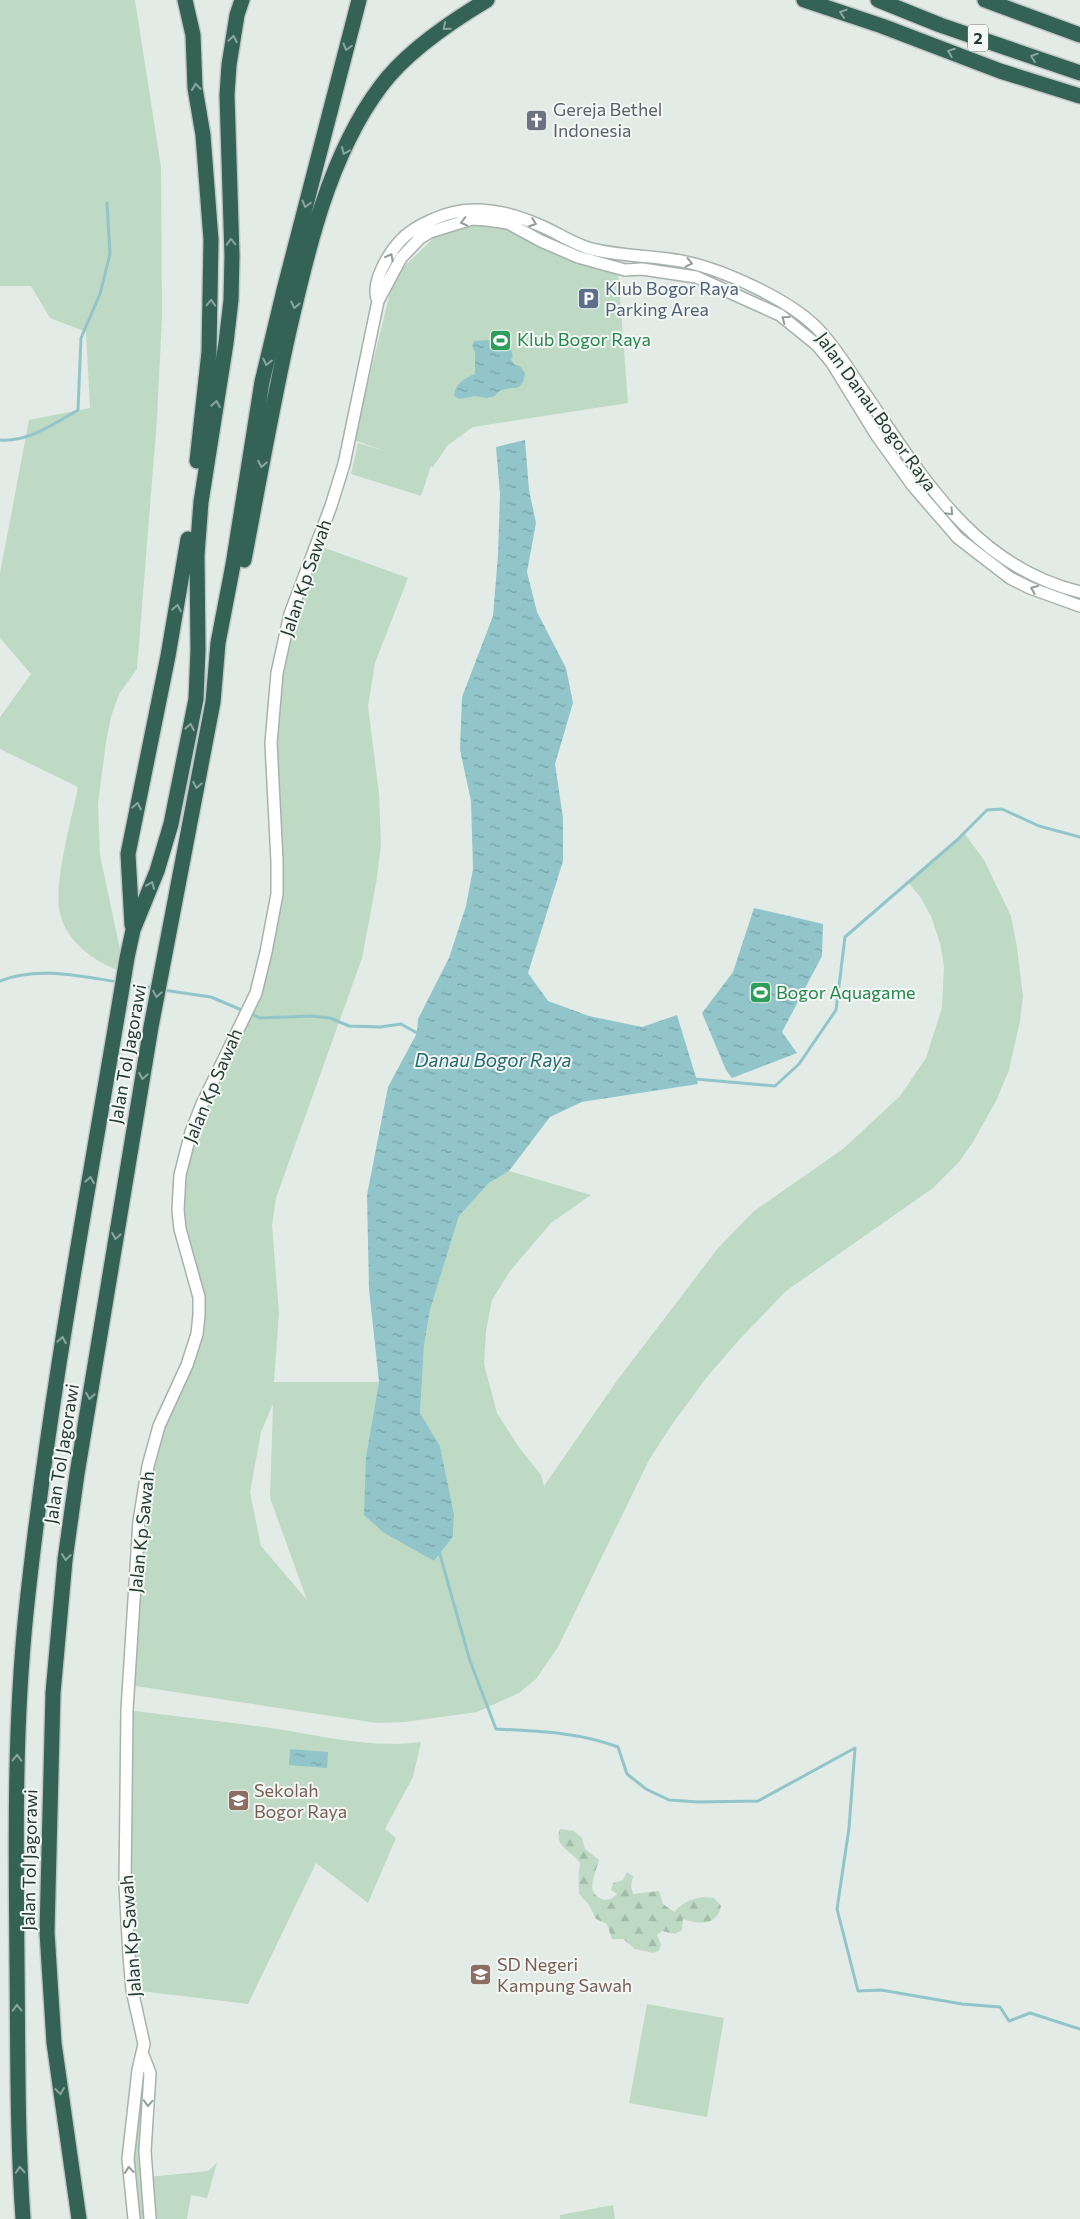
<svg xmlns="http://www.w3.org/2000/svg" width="1080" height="2219" font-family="Commissioner,sans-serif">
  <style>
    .green { fill: #bedac4; fill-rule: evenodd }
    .forest { fill: url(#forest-firs) }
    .water { fill: url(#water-ripples) }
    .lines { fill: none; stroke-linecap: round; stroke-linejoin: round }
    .stream { stroke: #91c5ca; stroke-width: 3 }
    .tertiary-casing { stroke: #a6b2ad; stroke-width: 14 }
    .motorway-casing { stroke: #c2c8c6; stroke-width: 18 }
    .tertiary { stroke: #fff; stroke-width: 11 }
    .motorway { stroke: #346356; stroke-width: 15 }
    .oneway { stroke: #8aa69e }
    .oneway2 { stroke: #929c99 }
    .labels { text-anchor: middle; stroke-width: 4; stroke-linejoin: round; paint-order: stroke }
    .shield { fill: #f3f8f5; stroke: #63736d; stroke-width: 1 }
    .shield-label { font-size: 16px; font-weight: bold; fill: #253a33 }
    .worship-label { font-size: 18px; fill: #5b616d; stroke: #f3f8f5; text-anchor: start }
    .service-label { font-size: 18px; fill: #4e5e75; stroke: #f3f8f5; text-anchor: start }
    .leisure-label { font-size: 18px; fill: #27864d; stroke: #f3f8f5; text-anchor: start }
    .street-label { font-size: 18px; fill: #253a33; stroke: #f3f8f5 }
    .education-label { font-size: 18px; fill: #785e54; stroke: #f3f8f5; text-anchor: start }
    .water-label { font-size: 19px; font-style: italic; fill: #266970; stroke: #f3f8f5 }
  </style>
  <defs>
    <pattern id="forest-firs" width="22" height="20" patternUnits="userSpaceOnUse" patternTransform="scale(1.25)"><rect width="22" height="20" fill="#bedac4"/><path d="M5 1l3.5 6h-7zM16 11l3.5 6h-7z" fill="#a3bca9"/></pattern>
    <pattern id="water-ripples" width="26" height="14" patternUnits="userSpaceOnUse" patternTransform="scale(1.25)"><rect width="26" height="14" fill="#91c5ca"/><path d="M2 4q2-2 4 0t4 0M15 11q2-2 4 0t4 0" fill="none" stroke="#76a1a5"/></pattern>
  </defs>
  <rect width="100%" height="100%" fill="#e3ebe7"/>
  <!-- green -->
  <path class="green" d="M0,0H135L161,167L162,317L157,419L137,669L119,694L111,717L106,742L98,804L100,855L125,973C98,964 66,943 60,913C53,884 72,818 78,787L0,749V717L31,674L0,638V573L29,420L90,408L86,332L50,318L31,286H0Z
    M483,223L509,226L618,271L628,403L473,427L448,445L433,467L431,466L421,496L351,474L358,443L385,451L354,440L394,276L440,232L464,225Z
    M317,545L408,578L375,663L368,706L379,794L381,844L377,878L362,958L276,1198L272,1225L279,1313L274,1382H379L366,1456L384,1533L434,1561L453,1537L454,1514L440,1446L420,1413L424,1347L430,1310L459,1216L489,1183L509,1171L591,1195L551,1223L510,1271L492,1300L486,1331L484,1364L497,1413L518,1446L541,1475L544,1486L616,1382L718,1248L754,1211L843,1149L900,1096L926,1058L942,1008L944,966L940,943L931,916L921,898L908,882L964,833L984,860L1011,916L1017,947L1023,997L1020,1021L1009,1070L997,1099L973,1142L959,1162L933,1188L786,1291L739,1340L707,1377L673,1423L649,1460L558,1647L536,1679L519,1693L477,1712L405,1722L377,1723L129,1685L139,1521L153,1445L199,1315L178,1211L191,1132L254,997L277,894L271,743L277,673ZM273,1404L270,1498L307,1600L261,1546L250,1492L261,1432Z
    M127,1710C179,1717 232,1722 284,1730C331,1738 372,1748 421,1742L413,1777L385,1829L396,1838L368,1903L316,1863L248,2004L132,1990Z
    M647,2004L724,2018L707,2117L629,2103Z
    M138,2070L150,2073L148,2177L208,2171L217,2163L207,2198L191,2195L187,2219H134L128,2159Z
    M613,2205L615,2219H560V2215Z"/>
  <!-- forest -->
  <path class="forest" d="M560,1829L574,1831L582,1838L585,1849L599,1860C596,1872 584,1893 602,1899C608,1901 613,1898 617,1894L611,1890L613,1883L623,1880L627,1872L633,1876L631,1886L633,1894L659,1891L663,1904L674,1912C684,1900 699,1895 714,1898L721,1906C717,1926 699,1925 683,1919L682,1930L675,1934L662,1931L657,1935L661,1944L659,1951L653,1953L635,1949L623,1939H612L607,1924L596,1919L589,1905L579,1894C579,1884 578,1875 580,1863C572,1851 553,1846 560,1829Z"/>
  <!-- water -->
  <path class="water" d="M491,340L505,341L506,347L511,350L513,356L511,360L515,365L520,366L525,374L523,382L519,387C509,390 501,386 495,396L487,398L475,396L459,399L454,396C455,384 464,378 475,374V352L472,346L474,341Z
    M525,440L529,490L536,523L527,572L537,612L566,668L573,703L555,764L563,818V861L528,973L548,1001L589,1016L642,1027L677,1015L698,1084L582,1102L550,1117L509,1171L489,1183L459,1216L430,1310L424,1347L420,1413L440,1446L454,1514L453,1537L434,1561L384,1533L364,1515L366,1456L379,1382L369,1289L367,1195L388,1087L417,1033L418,1019L449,958L466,906L473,869L471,801L460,750L462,697L493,616L498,555L500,494L496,447Z
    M754,908L823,924L822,956L782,1032L797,1053L732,1078L726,1070L702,1013L733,972Z
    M290,1749L328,1752L327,1768L289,1765Z"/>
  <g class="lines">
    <!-- stream -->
    <path class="stream" d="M0,440C28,442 54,424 78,410L81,338L100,294L110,254L107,203
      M0,981C36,966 80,976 118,982
      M126,984L155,988
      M163,990L211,997L244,1011
      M249,1013L260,1018L311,1016L330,1018L349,1026L380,1027L401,1024L417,1033L418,1036
      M695,1079L775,1086L799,1064L836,1010L845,937L957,840L987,810L1002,809L1039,826L1080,837
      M439,1551L470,1661L496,1729C537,1731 579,1732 618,1747L627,1774L646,1789L669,1800L698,1802L758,1801L855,1748L849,1828L837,1909L858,1991L881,1990L962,2004L1000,2007L1009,2021L1030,2013L1080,2029"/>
    <defs>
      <path id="tertiary" d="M378,301C370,284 388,254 400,241C409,231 422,224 434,219C468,203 505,210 539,225C556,232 570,242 588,248C620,257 654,255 686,262C724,270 787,299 815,326C835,346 850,372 866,395C923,478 975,567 1080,592
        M143,2055L150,2073L145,2151L150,2219
        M134,2219L128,2159L138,2070L144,2044L132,1990L129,1955L125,1885L127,1710L139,1521L148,1466L159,1426L187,1365L197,1334L199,1315V1297L180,1229L178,1210L180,1175L191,1132L202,1104L256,993L266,952L277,894V861L271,743L277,673L290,614L331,506L344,464L378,301L401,258L420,238L430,232L472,219L487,220L508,223L541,241L578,257L625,270L642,269L696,277L780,315L817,345L832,363L877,436L913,486L958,538L1010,578L1030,588L1080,606"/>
      <path id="motorway" d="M185,0L193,35L195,88L203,135L211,240L209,352L197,461
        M804,0L882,26L1000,71L1080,96
        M878,0L940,25L1080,73
        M985,0L1080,35
        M244,560C258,486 271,413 287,340C306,256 328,156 381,86C406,52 452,21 487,0
        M132,925L128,854L168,656L188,539
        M23,2219C17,2134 18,2049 17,1964C16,1847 14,1730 26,1613C49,1393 91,1176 127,958L133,930L157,871L171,824L196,699L198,650L197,555L201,502L226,343L231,300L232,256L227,95L229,65L237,15L242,0
        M79,2219L54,2043L47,1932L53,1693L65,1560L77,1474L151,1027L213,702L218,643L233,565L262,382L284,290L359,0"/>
    </defs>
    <!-- tertiary casing -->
    <use href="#tertiary" class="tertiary-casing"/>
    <!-- motorway casing -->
    <use href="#motorway" class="motorway-casing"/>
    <!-- tertiary -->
    <use href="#tertiary" class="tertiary"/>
    <!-- motorway -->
    <use href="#motorway" class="motorway"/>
  </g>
  <!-- one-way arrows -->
  <defs><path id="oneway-chevron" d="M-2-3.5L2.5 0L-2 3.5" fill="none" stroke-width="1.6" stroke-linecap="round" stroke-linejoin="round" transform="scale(1.25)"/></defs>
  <g class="oneway">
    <use href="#oneway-chevron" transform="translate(843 13) rotate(-162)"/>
    <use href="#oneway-chevron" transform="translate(446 27) rotate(141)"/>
    <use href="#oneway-chevron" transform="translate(233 39) rotate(-80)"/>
    <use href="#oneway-chevron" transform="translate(347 47) rotate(105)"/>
    <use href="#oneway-chevron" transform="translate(951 52) rotate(-159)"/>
    <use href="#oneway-chevron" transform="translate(1034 57) rotate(-161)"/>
    <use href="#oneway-chevron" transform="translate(196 87) rotate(-96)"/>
    <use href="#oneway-chevron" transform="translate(345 151) rotate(113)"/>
    <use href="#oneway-chevron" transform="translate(306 204) rotate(105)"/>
    <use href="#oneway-chevron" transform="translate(231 242) rotate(-92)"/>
    <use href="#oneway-chevron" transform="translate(211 303) rotate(-88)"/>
    <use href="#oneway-chevron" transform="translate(295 305) rotate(102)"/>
    <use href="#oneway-chevron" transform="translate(267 362) rotate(103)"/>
    <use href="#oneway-chevron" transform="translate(216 404) rotate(-80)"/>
    <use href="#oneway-chevron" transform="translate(262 464) rotate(101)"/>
    <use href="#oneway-chevron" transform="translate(177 608) rotate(-79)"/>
    <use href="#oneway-chevron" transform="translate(190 727) rotate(-79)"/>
    <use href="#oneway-chevron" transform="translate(197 785) rotate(101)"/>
    <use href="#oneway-chevron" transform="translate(137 806) rotate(-79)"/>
    <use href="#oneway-chevron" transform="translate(151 885) rotate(-68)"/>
    <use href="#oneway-chevron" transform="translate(157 994) rotate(100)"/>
    <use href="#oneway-chevron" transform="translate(143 1076) rotate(100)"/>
    <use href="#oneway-chevron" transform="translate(90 1180) rotate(-80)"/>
    <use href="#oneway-chevron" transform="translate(116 1236) rotate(100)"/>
    <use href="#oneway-chevron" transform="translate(62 1340) rotate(-80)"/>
    <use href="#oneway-chevron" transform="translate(90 1396) rotate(99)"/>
    <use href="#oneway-chevron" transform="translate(66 1557) rotate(97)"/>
    <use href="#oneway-chevron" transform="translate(17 1758) rotate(-89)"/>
    <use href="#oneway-chevron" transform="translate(17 2008) rotate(-91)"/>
    <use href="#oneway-chevron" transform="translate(60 2091) rotate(83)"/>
    <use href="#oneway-chevron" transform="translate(20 2170) rotate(-93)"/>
  </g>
  <g class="oneway2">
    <use href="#oneway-chevron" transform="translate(464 222) rotate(166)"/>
    <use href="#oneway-chevron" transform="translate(533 223) rotate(20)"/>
    <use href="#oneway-chevron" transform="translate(390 257) rotate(-61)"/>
    <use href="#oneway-chevron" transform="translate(689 263) rotate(13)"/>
    <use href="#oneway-chevron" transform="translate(785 319) rotate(-144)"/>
    <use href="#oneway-chevron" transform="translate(950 512) rotate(47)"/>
    <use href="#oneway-chevron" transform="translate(1034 589) rotate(-157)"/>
    <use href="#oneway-chevron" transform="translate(148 2103) rotate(94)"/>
    <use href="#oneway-chevron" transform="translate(129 2170) rotate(-96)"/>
  </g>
  <!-- icons -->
  <defs>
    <symbol id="church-square" viewBox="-11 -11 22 22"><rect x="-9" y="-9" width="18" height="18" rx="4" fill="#6b7280" stroke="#f3f8f5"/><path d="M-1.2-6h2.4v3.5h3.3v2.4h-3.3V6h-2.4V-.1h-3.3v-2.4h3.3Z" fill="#fff"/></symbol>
    <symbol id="parking-square" viewBox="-11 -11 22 22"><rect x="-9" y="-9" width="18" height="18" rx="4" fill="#5c6f8a" stroke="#f3f8f5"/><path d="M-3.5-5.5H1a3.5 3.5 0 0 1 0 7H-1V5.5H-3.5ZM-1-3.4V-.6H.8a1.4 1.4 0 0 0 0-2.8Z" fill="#fff"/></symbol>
    <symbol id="stadium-square" viewBox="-11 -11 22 22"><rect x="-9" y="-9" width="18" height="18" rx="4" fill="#2e9e5b" stroke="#f3f8f5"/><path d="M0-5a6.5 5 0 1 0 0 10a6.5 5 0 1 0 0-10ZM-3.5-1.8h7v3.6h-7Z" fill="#fff"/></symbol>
    <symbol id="school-square" viewBox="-11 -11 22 22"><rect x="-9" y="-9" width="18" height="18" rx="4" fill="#8d6e63" stroke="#f3f8f5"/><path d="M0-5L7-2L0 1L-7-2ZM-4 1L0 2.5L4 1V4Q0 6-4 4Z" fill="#fff"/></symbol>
  </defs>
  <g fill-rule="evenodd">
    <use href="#church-square" x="524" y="108" width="25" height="25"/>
    <use href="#parking-square" x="576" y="286" width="25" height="25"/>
    <use href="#stadium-square" x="488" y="328" width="25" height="25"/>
    <use href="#stadium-square" x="748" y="980" width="25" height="25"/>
    <use href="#school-square" x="226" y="1788" width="25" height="25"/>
    <use href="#school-square" x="468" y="1962" width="25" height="25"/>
  </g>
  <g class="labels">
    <!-- shield labels -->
    <rect class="shield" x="968" y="24.5" width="20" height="27" rx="4"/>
    <g class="shield-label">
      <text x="978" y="44">2</text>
    </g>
    <!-- worship labels -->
    <g class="worship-label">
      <text x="553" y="116">Gereja Bethel<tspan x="553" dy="21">Indonesia</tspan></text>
    </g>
    <!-- service labels -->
    <g class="service-label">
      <text x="605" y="295">Klub Bogor Raya<tspan x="605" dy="21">Parking Area</tspan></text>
    </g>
    <!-- leisure labels -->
    <g class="leisure-label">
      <text x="517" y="346">Klub Bogor Raya</text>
      <text x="776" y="999">Bogor Aquagame</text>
    </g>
    <!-- street labels -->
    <g class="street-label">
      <text transform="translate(876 412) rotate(54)" y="6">Jalan Danau Bogor Raya</text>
      <text transform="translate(306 578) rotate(-71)" y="6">Jalan Kp Sawah</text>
      <text transform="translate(128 1054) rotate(-80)" y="6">Jalan Tol Jagorawi</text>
      <text transform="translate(213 1086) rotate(-67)" y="6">Jalan Kp Sawah</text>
      <text transform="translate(62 1454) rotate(-81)" y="6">Jalan Tol Jagorawi</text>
      <text transform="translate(142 1532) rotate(-84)" y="6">Jalan Kp Sawah</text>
      <text transform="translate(30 1860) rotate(-89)" y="6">Jalan Tol Jagorawi</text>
      <text transform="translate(131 1936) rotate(-94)" y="6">Jalan Kp Sawah</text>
    </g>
    <!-- education labels -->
    <g class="education-label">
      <text x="254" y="1797">Sekolah<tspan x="254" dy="21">Bogor Raya</tspan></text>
      <text x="497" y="1971">SD Negeri<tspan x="497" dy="21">Kampung Sawah</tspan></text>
    </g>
    <!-- water labels -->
    <g class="water-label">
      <text x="493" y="1067">Danau Bogor Raya</text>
    </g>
  </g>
</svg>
